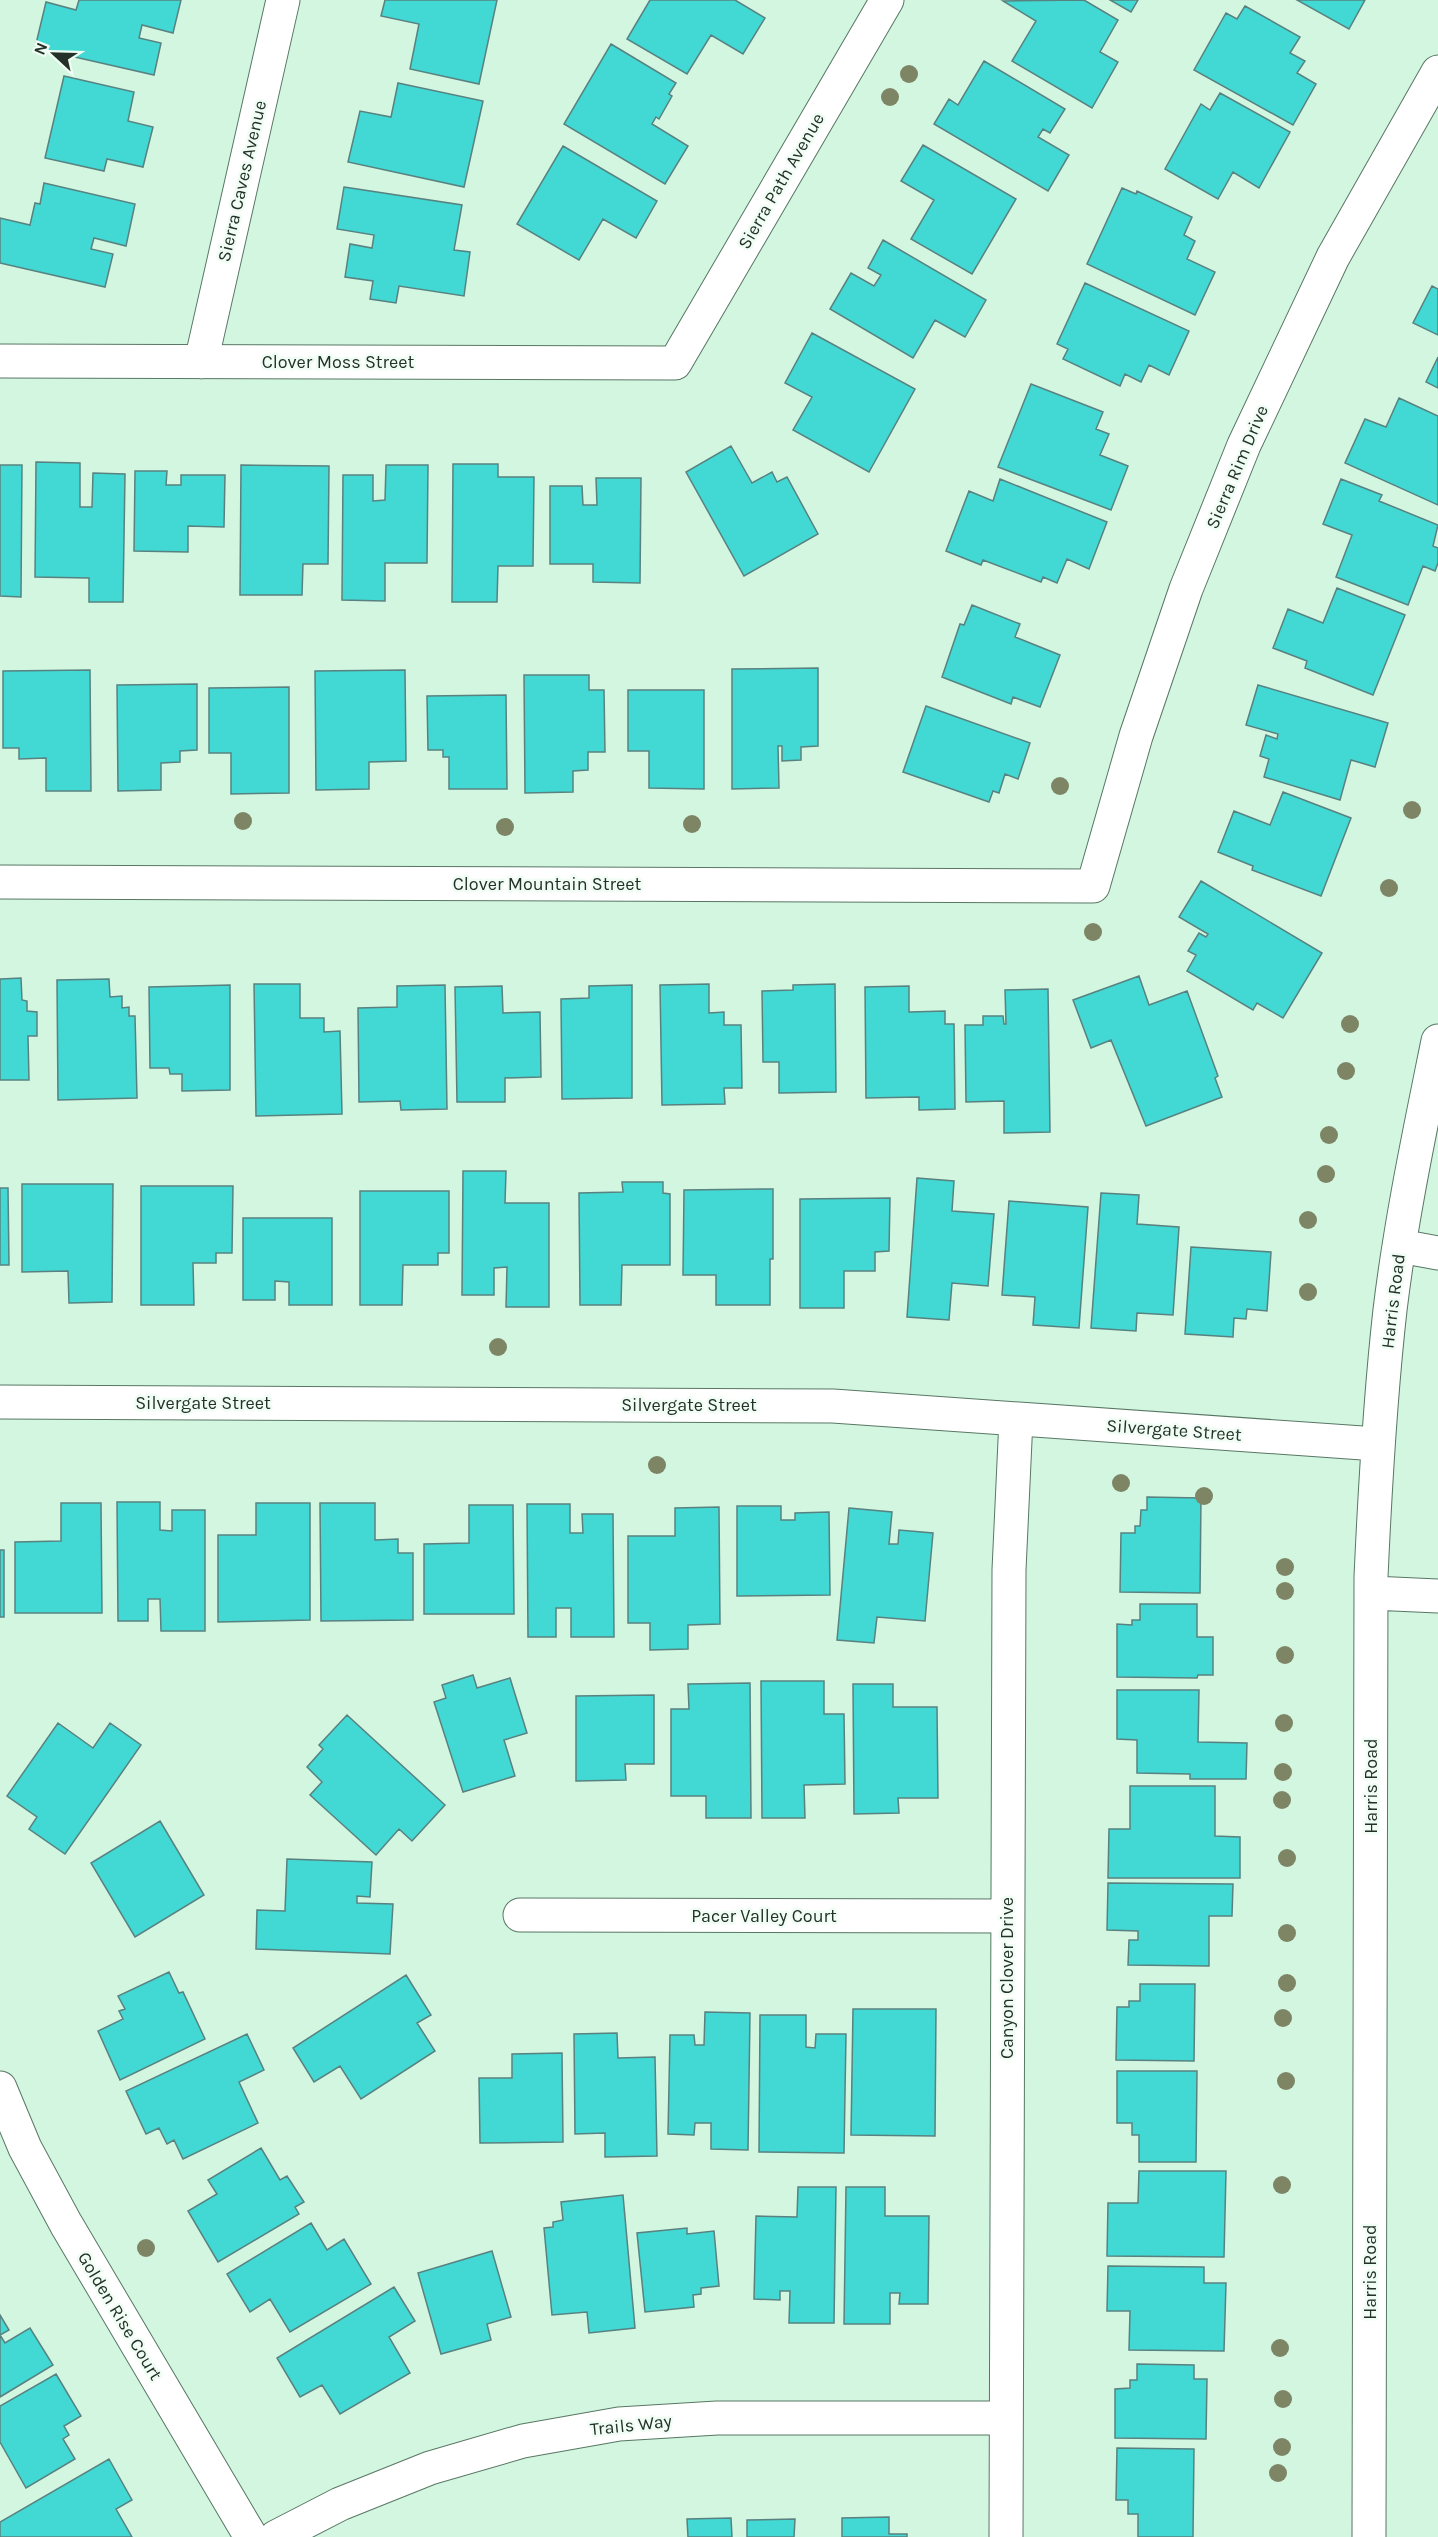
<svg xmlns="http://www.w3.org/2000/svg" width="1438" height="2537" font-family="Karla,sans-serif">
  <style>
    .building { fill: #42d8d3; stroke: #588280; stroke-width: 1.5 }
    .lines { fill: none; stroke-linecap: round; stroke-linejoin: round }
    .minor-casing { stroke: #587764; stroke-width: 35 }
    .minor { stroke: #fff; stroke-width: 33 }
    .tree { fill: #7d8565 }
    .labels { text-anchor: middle; stroke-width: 5; stroke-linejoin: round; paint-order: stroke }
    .street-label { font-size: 18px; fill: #233128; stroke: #f0fdf4 }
  </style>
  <rect width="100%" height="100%" fill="#d3f6e0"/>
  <!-- building -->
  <path class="building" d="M79,0H181L173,33L142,25L139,38L161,43L154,75L35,48L46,2L76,10Z
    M385,0H497L479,84L410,69L419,24L381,16Z
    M650,0H735L765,18L743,54L711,35L687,74L627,39Z
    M1084,0L1118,20L1100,52L1118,62L1092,108L1012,61L1036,21L1003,1Z
    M1110,0H1138L1131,12Z
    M1297,0H1365L1349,29Z
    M1245,6L1300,37L1290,53L1305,61L1297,73L1316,84L1293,125L1194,70L1226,13L1237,19Z
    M611,44L676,83L669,94L672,96L659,119L656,117L652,124L688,146L665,184L564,124Z
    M984,61L1065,109L1050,133L1043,129L1038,137L1069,155L1048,191L934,124L949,99L958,105Z
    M64,76L134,92L128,121L153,127L143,167L107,159L104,171L45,158Z
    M398,83L483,101L464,187L348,162L360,111L391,117Z
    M1220,93L1290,132L1259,188L1233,172L1218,199L1165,169L1201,104L1210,110Z
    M923,145L1016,199L972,274L911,239L934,200L901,181Z
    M563,146L657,201L636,238L603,219L579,260L517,224Z
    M44,183L135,204L126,246L94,238L91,249L113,254L105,287L0,263V218L30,225L35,203L40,204Z
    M344,187L462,205L454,250L470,252L464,296L399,286L396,303L370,299L373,281L345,277L350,244L372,248L374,235L337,229Z
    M1122,188L1136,194L1137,191L1192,217L1184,235L1195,241L1187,259L1215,272L1195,315L1087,264Z
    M883,240L986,300L965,337L935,320L913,358L830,309L851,273L874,286L881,275L868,268Z
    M1085,283L1189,331L1169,375L1149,365L1141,382L1125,374L1120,386L1063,359L1068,349L1057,344Z
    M1432,286L1438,289V335L1413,323Z
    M812,333L915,389L869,472L793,430L812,397L785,383Z
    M1438,357V388L1426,382Z
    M1031,384L1103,412L1096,429L1109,434L1100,455L1128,466L1111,510L998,467Z
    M1399,398L1438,416V505L1345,463L1365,419L1386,427Z
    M731,446L752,483L772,472L777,482L787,477L818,534L744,576L686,472Z
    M36,462L80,463V507H92L93,473L125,474L123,602H89V578L35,577Z
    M453,464H498V477H534L533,566H498L497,602H452Z
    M0,465H22L21,597L0,596Z
    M241,465L329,466L328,564H303L302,595H240Z
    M386,465H428L427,563H385V601L342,600L343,475H373V501L385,500Z
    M135,471H167L166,485H181V475H225L224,527L188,526V552L134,551Z
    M596,478H641L640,583L593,582V564H550V486H582L583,505H597Z
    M1000,479L1107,522L1089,569L1067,559L1057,583L1043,577L1041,582L983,560L981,565L946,551L969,491L993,501Z
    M1341,479L1382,495L1379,501L1438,525L1433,546L1438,548V563L1435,571L1423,566L1408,605L1336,577L1352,535L1323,524Z
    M1337,588L1405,615L1373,695L1305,668L1307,661L1273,648L1288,609L1323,623Z
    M972,605L1020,624L1015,637L1060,655L1040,707L1013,697L1011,704L942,677L960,624L964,625Z
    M818,668V746L801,747V760L782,761V746H778L779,788L732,789V669Z
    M90,670L91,791H46V758L19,759V748H3V671Z
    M405,670L406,761L369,762V789L316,790L315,671Z
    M524,675H589V690H604L605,752H588V770L573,771V792L525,793Z
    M197,684V750L180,751V762L161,763V790L118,791L117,685Z
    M1258,685L1388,723L1375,767L1351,760L1340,800L1264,777L1269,759L1260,756L1266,735L1277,739L1278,734L1246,725Z
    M289,687V793L231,794V753H209V688Z
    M628,690H704V789L649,788V751H628Z
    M506,695L507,789H449V757H443V750H428L427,696Z
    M926,706L1030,743L1018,779L1005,774L999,793L993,791L989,802L903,772Z
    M1283,792L1351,818L1321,896L1252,870L1253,866L1218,852L1234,811L1270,825Z
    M1201,881L1322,953L1283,1018L1257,1003L1253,1010L1187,971L1196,955L1188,951L1199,933L1206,937L1208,934L1179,917Z
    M1139,976L1149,1005L1187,991L1218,1076L1215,1078L1222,1097L1146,1126L1111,1040L1091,1048L1073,1000Z
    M21,978L22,1000L27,1001V1011L37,1012V1036H28L29,1080H0V979Z
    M109,979L110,997L122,996V1008L129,1007V1016H135L137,1098L58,1100L57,980Z
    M254,984H300V1018H324V1032L340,1031L342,1114L256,1116Z
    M709,984V1013L724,1012V1025H741L742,1088H724L725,1104L662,1105L660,985Z
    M835,984L836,1092L779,1093V1062H763L762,991L793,990V985Z
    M230,985V1090L182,1091V1074H170L169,1068H150L149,987Z
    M445,985L447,1109L401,1110L400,1101L359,1102L358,1008L397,1007V986Z
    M632,985V1098L562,1099L561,999L589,998V986Z
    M502,986L503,1013L540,1012L541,1077L505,1078V1102H457L455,987Z
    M909,986V1012L945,1011V1024H954L955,1109L919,1110V1097L866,1098L865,987Z
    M1048,989L1050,1132L1004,1133V1101L966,1102L965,1025H983V1016H1003L1004,1024H1006L1005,990Z
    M463,1171H506L505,1203H549V1307H506L507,1267L494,1268V1295H462Z
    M917,1178L954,1181L952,1211L994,1214L988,1286L952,1283L949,1320L907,1317Z
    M622,1182H663V1193L670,1194V1265H622L621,1305H580L579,1193L623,1192Z
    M22,1184H113L112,1302L69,1303L68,1271L22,1272Z
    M141,1186H233L232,1253H216V1263H193L194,1305H141Z
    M0,1188H8L9,1265H0Z
    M773,1189V1259H770V1305H716V1275H683L684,1190Z
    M360,1191H449V1253H438V1265H403L402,1305H360Z
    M1101,1193L1139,1195L1137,1224L1179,1227L1173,1315L1137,1313L1136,1331L1091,1328Z
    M890,1198L889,1251L875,1252V1271H844V1308H800V1199Z
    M1009,1201L1088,1207L1079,1328L1033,1325L1035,1297L1002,1295Z
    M243,1218H332V1305H289V1282L275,1281V1300H243Z
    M1191,1247L1271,1252L1267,1311L1247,1309L1246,1319L1234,1318L1233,1337L1185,1334Z
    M1147,1497L1201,1498L1200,1593L1120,1592L1121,1533H1135V1526H1140L1141,1510H1147Z
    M117,1502H160V1530L172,1531V1510H205V1631H161L160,1599H148V1621H118Z
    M61,1503H101L102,1613H15V1542L61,1541Z
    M256,1503H310V1620L218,1622V1535H256Z
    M320,1503H375V1540L398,1539V1553H413V1620L321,1621Z
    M527,1504H570V1533H583L582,1514H613L614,1637H571V1608H556V1637H528Z
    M469,1505H513L514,1614H424V1544L469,1543Z
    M737,1506H781V1520H795V1513L829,1512L830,1595L737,1596Z
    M719,1507L720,1624L688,1625V1649L650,1650V1623H628V1536H675V1508Z
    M849,1508L892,1512L889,1544H898L899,1530L933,1533L925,1621L877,1617L874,1643L837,1640Z
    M0,1550H4V1617H0Z
    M1140,1604H1197V1637H1213V1675H1198L1197,1678L1117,1677V1624L1132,1625V1620H1140Z
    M473,1675L477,1688L510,1678L527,1733L504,1740L515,1776L463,1792L434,1702L446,1698L442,1685Z
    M761,1681H824V1714H844L845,1784L804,1785L805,1818H762Z
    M750,1683L751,1818H706V1796H671V1709H689L688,1684Z
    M853,1684H893V1707H937L938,1798H898L899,1813L854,1814Z
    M1117,1690H1199L1198,1742L1247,1743L1246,1779H1190V1774L1137,1773V1740L1117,1739Z
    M654,1695V1764H625L626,1780L576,1781V1696Z
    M347,1715L445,1805L412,1841L399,1829L376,1855L310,1795L322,1782L307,1767L323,1749L319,1745Z
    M58,1723L93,1748L110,1723L141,1745L65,1854L29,1829L37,1817L7,1796Z
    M1130,1786H1215V1836L1240,1837V1878H1108L1109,1829H1130Z
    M160,1821L204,1895L135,1937L91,1863Z
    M287,1859L372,1862L370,1897L357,1896V1903L393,1904L390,1954L256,1949L257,1910L285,1911Z
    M1108,1883L1233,1884L1232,1916H1209V1966L1128,1965L1129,1940H1138V1931L1107,1930Z
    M169,1972L179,1993L183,1992L205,2039L120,2080L98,2031L123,2019L119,2011L125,2009L118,1996Z
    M406,1975L431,2015L417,2023L435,2051L361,2099L340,2066L314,2082L293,2048Z
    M1140,1984H1195L1194,2061L1116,2060L1117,2007H1129V2001H1140Z
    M853,2009H936L935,2136L851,2135Z
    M705,2012L750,2013L748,2150L711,2149V2123H695L694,2135L668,2134L670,2035H694L695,2045H704Z
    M760,2015H806V2047L815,2048L816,2034H846L844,2153L759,2152Z
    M617,2033L618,2058L655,2057L657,2156L605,2157V2133L575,2134L574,2034Z
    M247,2034L264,2070L239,2082L258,2123L183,2159L174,2140L167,2144L159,2128L146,2134L126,2091Z
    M562,2053L563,2142L480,2143L479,2078H512V2054Z
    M1117,2071H1197L1196,2162H1139V2135H1132V2123H1117Z
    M261,2148L280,2180L287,2176L304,2202L295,2207L299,2214L218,2262L188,2211L217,2194L208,2180Z
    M1139,2171H1226L1224,2257L1107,2256L1108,2203H1138Z
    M798,2187H836L834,2323H789L790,2291H780V2300L754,2299L756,2216L797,2217Z
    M846,2187H885V2216H929L928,2304H899L900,2293H890V2324H844Z
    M623,2195L635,2328L589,2333L587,2312L552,2315L544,2228L553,2227V2222L563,2220L561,2202Z
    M311,2223L327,2250L344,2239L371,2284L290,2332L270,2299L250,2312L227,2274Z
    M687,2228V2234L714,2231L719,2286L701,2288V2294L693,2295L694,2307L645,2312L637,2233Z
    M492,2251L511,2317L487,2324L491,2340L441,2354L418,2273Z
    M1108,2266L1204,2267V2283H1226L1224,2351L1129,2350L1130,2311H1107Z
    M394,2287L415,2321L389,2337L410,2373L340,2414L322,2385L300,2397L277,2358Z
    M0,2315L9,2330L0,2335L5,2343L30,2328L53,2365L0,2397Z
    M1137,2364L1194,2365V2379H1207L1206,2439L1115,2438V2389L1130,2388V2380H1137Z
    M56,2374L81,2416L64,2426L69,2435L63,2439L75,2459L26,2488L0,2442V2406Z
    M1117,2448L1194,2449L1193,2537H1138V2514H1128V2500H1116Z
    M109,2459L132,2500L116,2509L132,2537H0V2522Z
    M889,2517V2534H907V2537H842V2518Z
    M731,2518L732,2537H688L687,2519Z
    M795,2519L794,2537H747V2520Z"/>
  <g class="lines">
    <defs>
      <path id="minor" d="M0,361L675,363L887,0
        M201,362L283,0
        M0,882L1093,886L1136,736L1186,589L1244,445L1333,257L1438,72
        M1400,1246L1438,1253
        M0,1402L833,1406L1377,1444
        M1372,1593L1438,1596
        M520,1915L1008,1916
        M0,2088L25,2148L66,2224L251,2537
        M276,2537L340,2504L430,2468L523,2441L619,2424L717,2418H1006
        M1006,2537L1009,1570L1016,1419
        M1369,2537L1371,1577C1375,1488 1380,1399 1390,1310C1401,1219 1420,1130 1438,1041"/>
    </defs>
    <!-- minor casing -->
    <use href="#minor" class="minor-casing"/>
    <!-- minor -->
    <use href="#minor" class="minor"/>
  </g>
  <!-- trees -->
  <g class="tree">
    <circle cx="909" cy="74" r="9"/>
    <circle cx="890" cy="97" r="9"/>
    <circle cx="1060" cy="786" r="9"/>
    <circle cx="1412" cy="810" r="9"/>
    <circle cx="243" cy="821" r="9"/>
    <circle cx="692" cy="824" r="9"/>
    <circle cx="505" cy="827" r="9"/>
    <circle cx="1389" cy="888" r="9"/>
    <circle cx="1093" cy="932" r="9"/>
    <circle cx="1350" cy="1024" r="9"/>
    <circle cx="1346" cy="1071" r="9"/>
    <circle cx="1329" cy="1135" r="9"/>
    <circle cx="1326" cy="1174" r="9"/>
    <circle cx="1308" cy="1220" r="9"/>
    <circle cx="1308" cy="1292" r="9"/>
    <circle cx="498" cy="1347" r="9"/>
    <circle cx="657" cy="1465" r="9"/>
    <circle cx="1121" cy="1483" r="9"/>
    <circle cx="1204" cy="1496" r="9"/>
    <circle cx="1285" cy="1567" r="9"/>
    <circle cx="1285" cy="1591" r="9"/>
    <circle cx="1285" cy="1655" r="9"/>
    <circle cx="1284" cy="1723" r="9"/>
    <circle cx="1283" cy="1772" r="9"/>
    <circle cx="1282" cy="1800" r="9"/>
    <circle cx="1287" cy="1858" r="9"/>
    <circle cx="1287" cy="1933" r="9"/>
    <circle cx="1287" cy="1983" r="9"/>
    <circle cx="1283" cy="2018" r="9"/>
    <circle cx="1286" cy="2081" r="9"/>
    <circle cx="1282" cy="2185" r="9"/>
    <circle cx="146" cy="2248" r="9"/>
    <circle cx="1280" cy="2348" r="9"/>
    <circle cx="1283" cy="2399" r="9"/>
    <circle cx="1282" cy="2447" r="9"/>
    <circle cx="1278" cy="2473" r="9"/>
  </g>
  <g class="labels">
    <!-- street labels -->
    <g class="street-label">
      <text transform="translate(242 181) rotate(-77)" y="6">Sierra Caves Avenue</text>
      <text transform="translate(781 181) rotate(-60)" y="6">Sierra Path Avenue</text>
      <text x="338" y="368">Clover Moss Street</text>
      <text transform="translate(1237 467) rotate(-67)" y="6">Sierra Rim Drive</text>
      <text x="547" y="890">Clover Mountain Street</text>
      <text transform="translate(1393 1301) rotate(-83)" y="6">Harris Road</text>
      <text x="203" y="1409">Silvergate Street</text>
      <text x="689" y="1411">Silvergate Street</text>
      <text transform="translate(1174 1430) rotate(4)" y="6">Silvergate Street</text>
      <text transform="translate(1371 1786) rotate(-90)" y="6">Harris Road</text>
      <text x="764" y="1922">Pacer Valley Court</text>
      <text transform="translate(1007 1978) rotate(-90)" y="6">Canyon Clover Drive</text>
      <text transform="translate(1370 2272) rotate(-90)" y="6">Harris Road</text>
      <text transform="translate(120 2316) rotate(59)" y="6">Golden Rise Court</text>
      <text transform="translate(631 2425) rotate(-6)" y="6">Trails Way</text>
    </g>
  </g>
  <!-- north arrow -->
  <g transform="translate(54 54) rotate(292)" stroke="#f0fdf4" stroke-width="4.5" paint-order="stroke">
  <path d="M0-4.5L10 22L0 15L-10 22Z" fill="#233128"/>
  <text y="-9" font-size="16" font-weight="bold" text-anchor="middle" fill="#233128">N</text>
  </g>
</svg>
